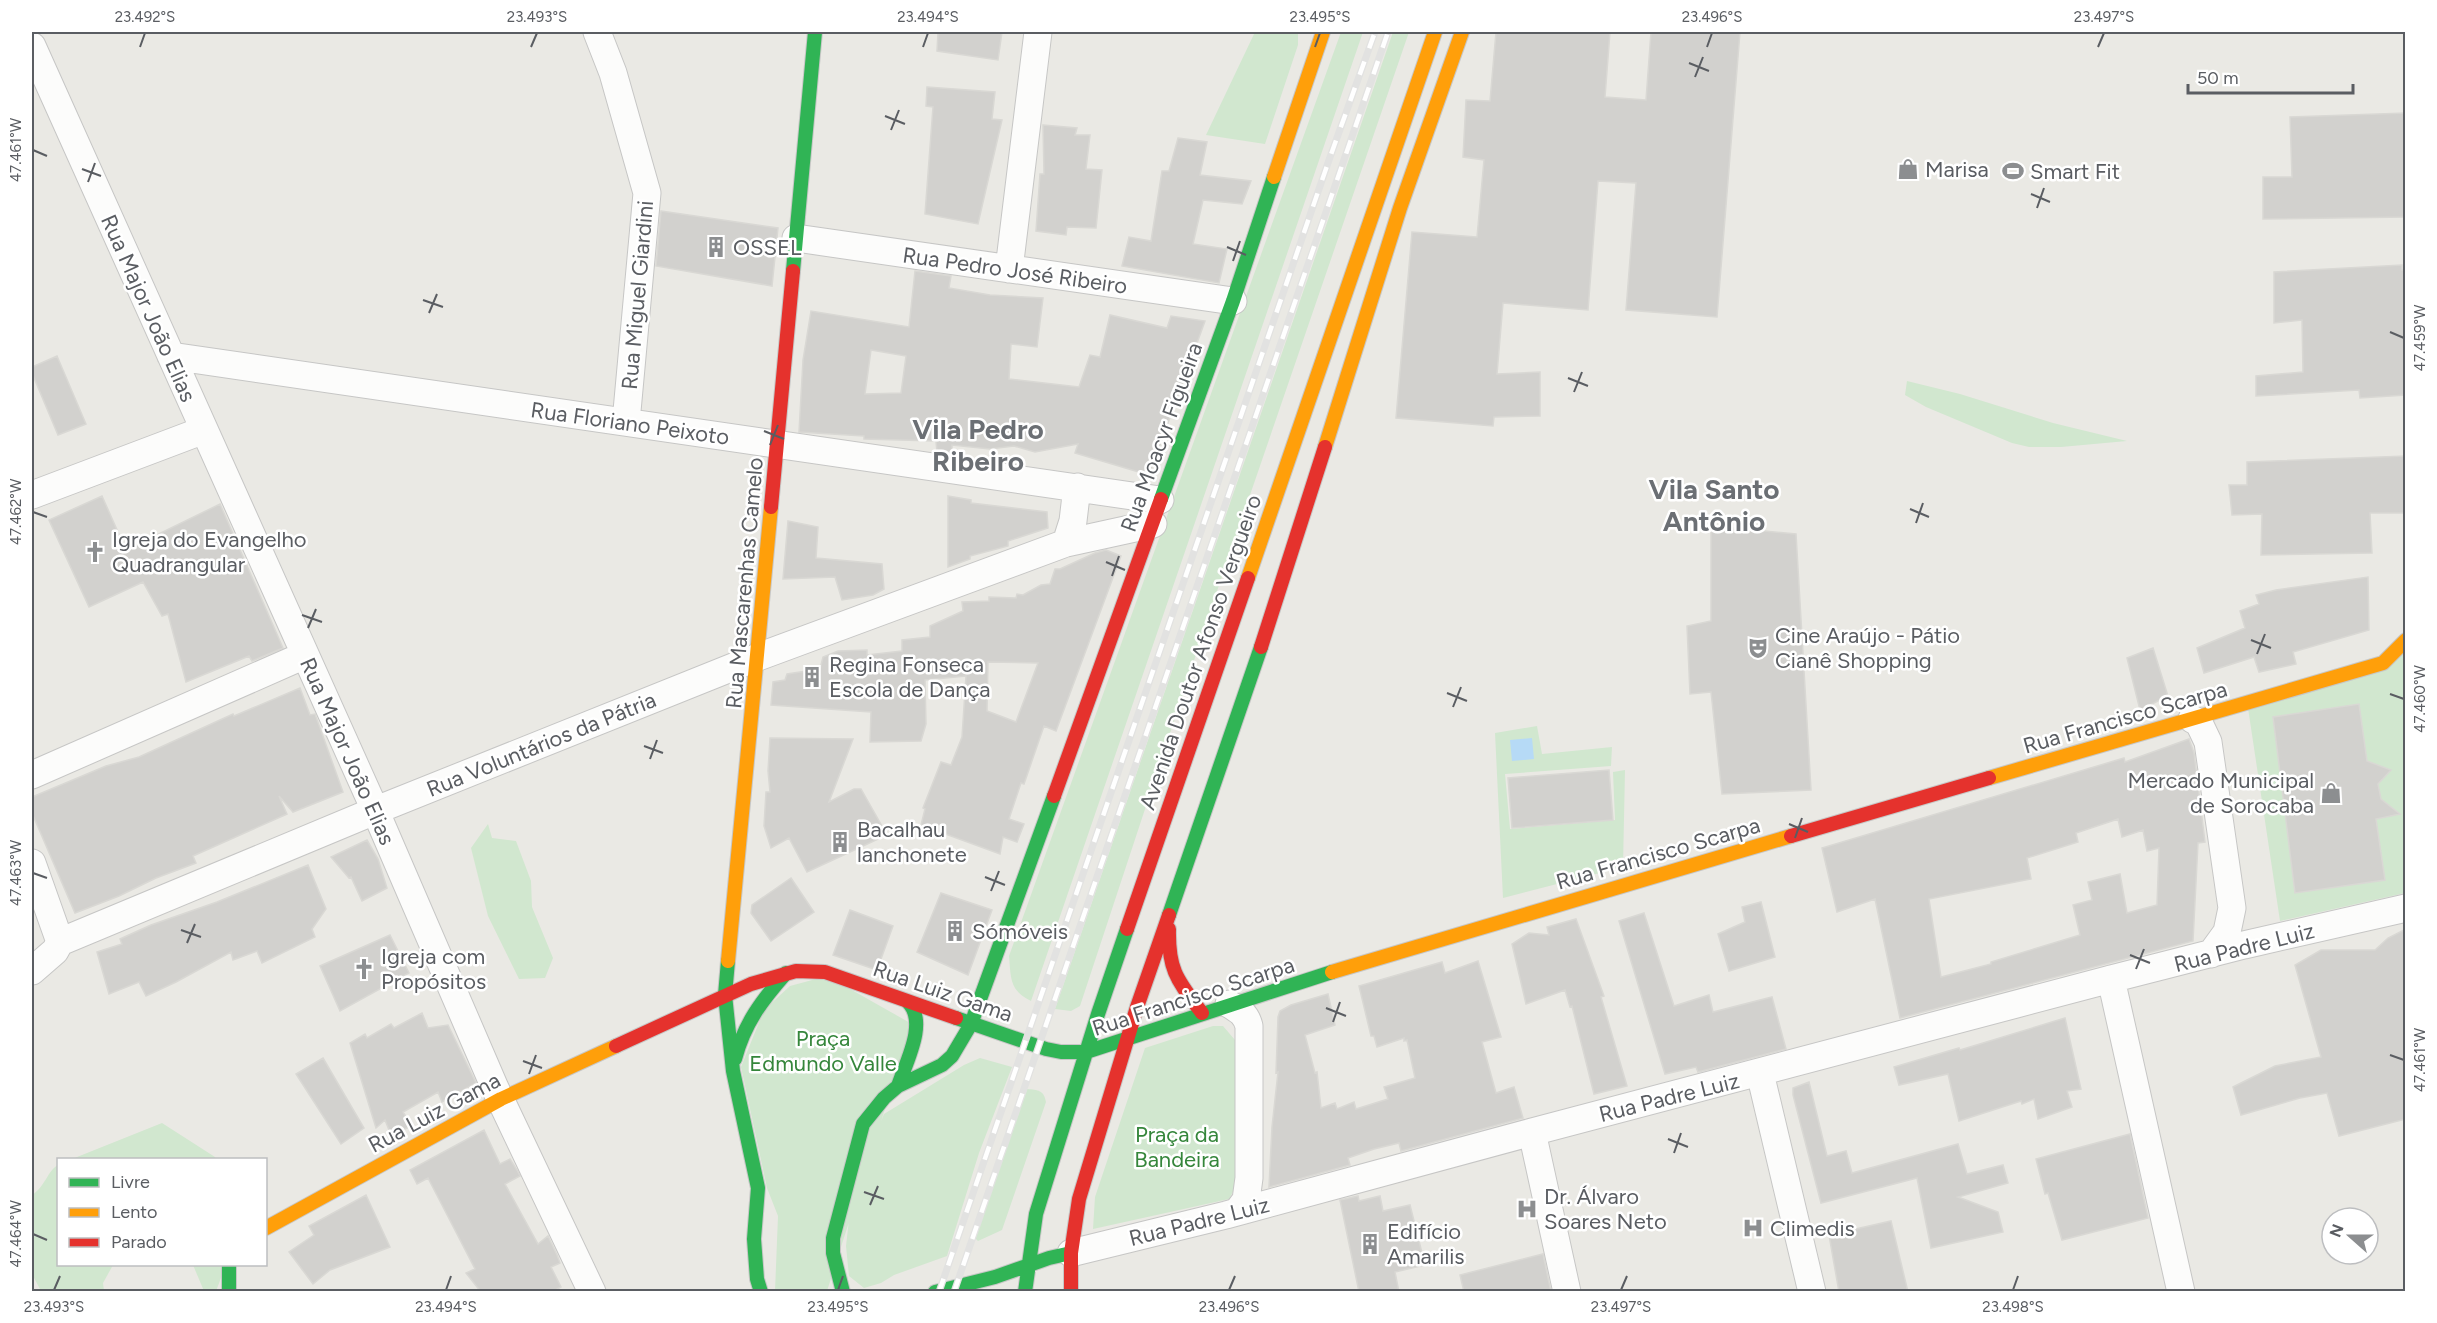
<svg xmlns="http://www.w3.org/2000/svg" width="2437" height="1323" font-family="Figtree,sans-serif">
  <style>
    .green { fill: #d1e7cf }
    .water { fill: #b6daf6 }
    .building { fill: #d2d1ce; stroke: #d9d8d4; stroke-width: 1.5; fill-rule: evenodd }
    .lines { fill: none; stroke-linecap: round; stroke-linejoin: round }
    .street-casing { stroke: #c6c6c5; stroke-width: 29 }
    .fast-casing { stroke: #c7c7c6; stroke-width: 16 }
    .slow-casing { stroke: #c7c7c6; stroke-width: 16 }
    .jam-casing { stroke: #c7c7c6; stroke-width: 16 }
    .street { stroke: #fcfcfb; stroke-width: 27 }
    .fast { stroke: #30b455; stroke-width: 14 }
    .slow { stroke: #ff9f0a; stroke-width: 14 }
    .jam { stroke: #e5322d; stroke-width: 14 }
    .rail-casing { stroke: #e2e2e1; stroke-width: 7 }
    .rail { stroke: #fff; stroke-width: 4.5; stroke-dasharray: 14; stroke-linecap: butt }
    .ticks { fill: none; stroke: #5a5d62; stroke-width: 2 }
    .labels { text-anchor: middle; stroke-width: 5; stroke-linejoin: round; paint-order: stroke }
    .poi-label { font-size: 22px; fill: #5a5d62; stroke: #fff; text-anchor: start }
    .street-label { font-size: 22px; fill: #5a5d62; stroke: #fff }
    .park-label { font-size: 22px; fill: #35863b; stroke: #fff }
    .district-label { font-size: 28px; font-weight: bold; fill: #6b6f74; stroke: #fff }
    .neatline { fill: none; stroke: #5a5d62; stroke-width: 2 }
    .ticks-label { font-size: 15px; text-anchor: middle; fill: #5a5d62 }
  </style>
  <rect width="100%" height="100%" fill="#eae9e4"/>
  <!-- green -->
  <path class="green" d="M1255,32H1298V45L1265,144L1206,135Z
    M1341,32H1363L1031,1001C1009,990 1011,978 1009,956Z
    M1393,32H1409L1216,594L1080,1006L1071,1011L1055,1009Z
    M1907,381L1960,394L2053,423L2127,441L2061,447H2029L2012,443L1926,407L1905,395Z
    M2405,647V893L2280,921L2248,708Z
    M1537,726L1542,754L1612,747L1611,766L1505,774L1510,829L1615,820L1613,772L1625,770L1623,867L1503,898L1495,733Z
    M488,824L492,838L516,841L531,881L532,907L553,958L545,978L519,979L488,916L471,848Z
    M827,976L912,1024L827,1291H775L778,1216L767,1188L741,1067L764,1010L790,986Z
    M1213,1026H1223L1235,1040L1240,1179L1229,1199L1093,1229L1095,1197L1145,1048Z
    M980,1058L1012,1067L979,1153L947,1256L894,1275L881,1283L864,1288L849,1276L846,1246L852,1193L884,1114L964,1065Z
    M1027,1089C1038,1090 1044,1090 1046,1102L1002,1230L978,1241L975,1238Z
    M162,1123L215,1157L216,1159H72Z
    M58,1165V1264L113,1265L103,1283L104,1291H41L32,1274V1195C45,1187 48,1170 58,1165Z
    M193,1265H226L216,1291H204Z"/>
  <!-- water -->
  <path class="water" d="M1532,738L1534,759L1512,761L1510,740Z"/>
  <!-- building -->
  <path class="building" d="M938,32H1002L998,60L937,51Z
    M1496,32H1610L1605,97L1646,100L1651,32H1740L1717,317L1626,310L1636,183L1598,181L1588,310L1503,303L1497,374L1540,372V416L1494,417L1493,426L1396,418L1412,232L1477,237L1484,160L1463,157L1466,100L1490,101Z
    M927,87L995,92L992,119L1002,120L978,224L925,214L933,107L926,106Z
    M2406,113V217L2263,219V177H2292L2290,117Z
    M1043,125L1077,128L1075,135H1090L1086,169L1102,170L1096,228L1067,227L1066,235L1036,231L1040,174H1044Z
    M1178,138L1207,142L1200,175L1251,181L1242,204L1203,200L1193,244L1227,249L1219,283L1122,266L1129,237L1151,241L1162,171H1169Z
    M661,211L778,228L772,286L656,266Z
    M2402,265V270L2406,269V395L2360,398L2359,390L2256,396V376L2303,372L2302,320L2274,323V272Z
    M915,271L951,276L949,288L990,295L1043,298L1037,347L1011,344L1009,379L1079,387L1090,355L1100,357L1110,315L1167,328L1171,316L1205,321L1149,475L1075,453L1078,444L1035,452L1014,446L990,449L952,445V454L937,452L936,441L864,439V436L799,432L803,360L811,311L909,327ZM871,350L906,356L901,393L865,394Z
    M57,356L86,424L58,435L32,373V367Z
    M2406,456V513H2370L2372,553L2261,555L2262,514L2232,515L2229,485H2247V462Z
    M102,496L126,550L220,504L283,648L252,661L249,656L186,682L168,614L162,616L143,582L89,607L49,520Z
    M948,496L971,500V503L1047,512L1048,528L1008,541V546L970,556V559L948,567Z
    M788,521L818,527L816,558L882,564L884,589L873,595L842,600L835,577L783,579Z
    M1711,526L1796,534L1811,790L1722,794L1711,692L1690,694L1687,626L1711,621Z
    M1106,550L1121,556L1056,731L1044,726L1024,784L1021,783L1009,819L1024,824L1017,842L1003,837L1000,854L921,825L925,809L923,808L941,762L951,765L962,737L966,676L925,680L926,724L921,741L870,742L871,712L771,705L773,682L785,680L787,674L820,669L823,657L838,651L867,650V655L902,651V640L930,637V626L963,611L962,602L989,601V597L1016,598L1017,594L1023,595L1041,585L1050,584L1055,569H1060L1095,553ZM988,662L1038,663L1016,722L987,711Z
    M2368,577L2369,630L2293,652L2296,664L2259,672L2254,657L2204,673L2197,648L2245,628L2240,611L2259,604L2256,595L2276,590Z
    M2153,648L2168,696L2140,710L2127,658Z
    M300,688L310,715L315,714L343,792L293,812L279,796L287,814L193,856L196,863L156,878L119,896L75,913L32,813V797L106,766L139,757L233,714L234,716Z
    M2359,704L2367,761L2391,770L2378,784L2381,799L2400,814L2376,819L2385,880L2295,893L2273,717Z
    M770,738L853,739L829,802L854,789H861L887,835L807,872L789,838L771,848L764,826L766,792H770L768,771Z
    M2189,739L2194,753L2205,842L2198,843L2193,941L1900,1018L1875,899L1837,912L1822,848L2124,758L2125,762ZM2118,819L2122,837L2143,830L2147,851L2159,848L2157,905L2127,913L2120,874L2088,882L2092,900L2073,905L2080,935L1991,962V964L1941,977L1929,899L2031,879L2027,858L2078,842L2076,833Z
    M1609,770L1613,820L1512,828L1508,778Z
    M367,840L378,859L387,888L362,901L351,877L349,878L331,857Z
    M308,865L326,909L312,929L315,937L262,963L257,951L233,960L231,952L176,982L146,996L139,982L109,994L97,952L122,944L120,939L151,925L217,902Z
    M791,878L814,912L771,941L751,913L752,905Z
    M941,893L992,910L968,975L917,952Z
    M1761,902L1775,957L1729,971L1718,934L1745,922L1742,907Z
    M850,910L893,926L877,970L833,955Z
    M1644,913L1674,1006L1709,995L1713,1012L1772,997L1786,1049L1698,1072L1696,1067L1665,1074L1619,921Z
    M1576,919L1604,996L1601,997L1627,1086L1594,1094L1572,1006L1570,1007L1565,990L1526,1004L1512,944L1529,933L1549,935L1547,927Z
    M2406,929V1119L2339,1136L2327,1093L2300,1098L2241,1115L2233,1087L2275,1066L2321,1057L2295,965L2321,950H2375L2388,938Z
    M390,935L409,973L340,1011L320,966Z
    M1478,961L1501,1037L1482,1042L1496,1093L1514,1087L1523,1118L1401,1151L1399,1143L1374,1149L1348,1158L1350,1165L1269,1187L1272,1127L1278,1072L1276,1073L1278,1017L1280,1011L1291,1005L1328,994L1335,1025L1305,1035L1315,1073L1317,1072L1321,1108L1335,1103L1337,1109L1354,1102L1356,1109L1388,1099L1384,1087L1415,1078L1407,1040L1404,1041V1038L1377,1047L1374,1036H1371L1359,986L1442,962L1445,973Z
    M422,1013L428,1028L448,1025L476,1083L442,1102L438,1092L403,1112L412,1126L391,1135L385,1120L376,1128L350,1043L365,1034L367,1038L391,1024L394,1028Z
    M2065,1018L2081,1089L2067,1091L2072,1107L2038,1119L2034,1099L2022,1104L2021,1101L1959,1121L1948,1074L1899,1085L1894,1067L1959,1048L1960,1050Z
    M323,1058L364,1128L341,1144L296,1074Z
    M1809,1082L1827,1156L1846,1151L1852,1173L1958,1144L1967,1174L2003,1165L2008,1183L1958,1197L1998,1212L2003,1232L1931,1248L1917,1178L1821,1203L1793,1095V1088Z
    M484,1130L500,1164L510,1159L517,1170L520,1176L505,1184L538,1244L548,1236L557,1255L560,1263L551,1267L561,1287L552,1292H481L466,1273L475,1269L428,1178L417,1184L410,1170Z
    M2130,1134L2148,1218L2062,1240L2048,1193L2045,1194L2036,1159Z
    M366,1195L390,1247L330,1270L313,1284L289,1252L314,1235L309,1226Z
    M1358,1196L1359,1201L1380,1196L1383,1211L1410,1205L1425,1265L1395,1272L1399,1292H1359L1340,1200Z
    M1891,1221L1908,1292H1839L1829,1235Z
    M1543,1254L1551,1292H1464L1460,1275Z"/>
  <g class="lines">
    <defs>
      <path id="street" d="M597,32L613,73L647,193L626,422
        M32,46L375,810L495,1088L592,1292
        M796,238L1233,301
        M1009,269L1038,32
        M171,356L1160,500
        M32,495L204,430
        M1066,543L1073,521L1077,487
        M2192,719L2199,723L2208,742L2232,908L2227,932L2211,954
        M32,775L305,655
        M32,863L60,942
        M32,971L55,951L60,942L384,807L758,657L1066,543L1153,524
        M2111,979L2181,1292
        M1229,1004C1239,1010 1246,1014 1249,1026V1178L1246,1200L1237,1212
        M1760,1073L1812,1292
        M1532,1132L1567,1292
        M1071,1253L1226,1215L1532,1132L2111,979L2244,945L2406,908"/>
      <path id="fast" d="M793,271L815,32
        M1161,499L1233,301L1274,177
        M1169,915L1261,647
        M728,961L725,995L733,1071L758,1188L754,1239L757,1279L761,1292
        M956,1018L1046,1049L1061,1052H1086L1332,972
        M735,1059C744,1024 762,1000 786,973
        M898,1086C906,1062 928,1022 908,1002
        M229,1264V1292
        M843,1292L833,1253V1238L863,1124L884,1098L898,1086L942,1065L952,1056L971,1024L1054,796
        M935,1292L995,1277L1049,1258L1071,1253
        M1025,1292L1036,1214L1098,1014L1127,929"/>
      <path id="slow" d="M1274,177L1323,32
        M1325,447L1400,208L1462,32
        M1248,578L1435,32
        M1989,778L2383,663L2406,640
        M728,961L771,507
        M1332,972L1791,836
        M266,1228L501,1099L616,1046"/>
      <path id="jam" d="M771,507L793,271
        M1261,647L1325,447
        M1054,796L1161,499
        M1791,836L1989,778
        M1127,929L1248,578
        M1169,929C1168,971 1178,981 1202,1013
        M616,1046L751,984L796,971L825,972L956,1018
        M1071,1292V1253L1079,1199L1137,1007L1169,915"/>
    </defs>
    <!-- street casing -->
    <use href="#street" class="street-casing"/>
    <!-- fast casing -->
    <use href="#fast" class="fast-casing"/>
    <!-- slow casing -->
    <use href="#slow" class="slow-casing"/>
    <!-- jam casing -->
    <use href="#jam" class="jam-casing"/>
    <!-- street -->
    <use href="#street" class="street"/>
    <!-- fast -->
    <use href="#fast" class="fast"/>
    <!-- slow -->
    <use href="#slow" class="slow"/>
    <!-- jam -->
    <use href="#jam" class="jam"/>
    <defs>
      <path id="rail" d="M939,1292L1329,160L1375,32
        M954,1292L1388,32"/>
    </defs>
    <!-- rail casing -->
    <use href="#rail" class="rail-casing"/>
    <!-- rail -->
    <use href="#rail" class="rail"/>
  </g>
  <!-- ticks -->
  <path class="ticks" d="M140,47L145,33M531,47L537,33M923,47L928,33M1315,47L1320,33M1707,47L1712,33M2098,47L2104,33M1689,63L1709,71M1695,77L1703,57M885,116L905,124M891,130L899,110M33,150L47,156M82,169L101,176M88,182L95,163M2031,194L2050,202M2037,208L2044,188M1227,247L1246,255M1233,261L1240,241M423,300L443,307M429,313L437,294M2390,332L2404,338M1568,378L1588,386M1574,392L1582,372M764,431L784,439M770,445L778,425M1910,509L1929,517M33,512L47,517M1916,523L1923,503M1106,562L1125,570M1112,576L1119,556M302,615L322,622M308,628L316,609M2251,640L2271,648M2257,654L2265,634M1447,693L1467,701M2390,694L2404,699M1453,707L1461,687M644,746L663,753M650,759L657,740M1789,824L1808,832M1795,838L1802,818M33,873L47,878M985,877L1005,885M991,891L999,871M181,930L201,937M187,943L195,924M2130,955L2150,963M2136,969L2144,949M1326,1008L1346,1016M1333,1022L1340,1002M2390,1055L2404,1060M523,1061L542,1068M529,1074L536,1055M1668,1139L1688,1147M1674,1153L1681,1133M864,1192L884,1199M870,1205L878,1186M33,1234L47,1240M54,1290L60,1276M446,1290L451,1276M838,1290L843,1276M1229,1290L1235,1276M1621,1290L1627,1276M2013,1290L2018,1276"/>
  <!-- icons -->
  <defs>
    <symbol id="shop-bare" viewBox="-9 -9 18 18"><path d="M-5-2.5h2.3a2.7 3.5 0 0 1 5.4 0H5L5.5 6h-11ZM-1.5-2.5h3a1.5 2.3 0 0 0-3 0Z" fill="#8c8e90" stroke="#fff" stroke-width="2.5" paint-order="stroke"/></symbol>
    <symbol id="stadium-bare" viewBox="-9 -9 18 18"><path d="M0-5a6.5 5 0 1 0 0 10a6.5 5 0 1 0 0-10ZM-3.5-1.8h7v3.6h-7Z" fill="#8c8e90" stroke="#fff" stroke-width="2.5" paint-order="stroke"/></symbol>
    <symbol id="building-bare" viewBox="-9 -9 18 18"><path d="M-4-6H4V6H1V3H-1V6H-4ZM-2.5-4.3h1.7v1.8h-1.7ZM.8-4.3h1.7v1.8H.8ZM-2.5-1h1.7V.8h-1.7ZM.8-1h1.7V.8H.8Z" fill="#8c8e90" stroke="#fff" stroke-width="2.5" paint-order="stroke"/></symbol>
    <symbol id="church-bare" viewBox="-9 -9 18 18"><path d="M-1.2-6h2.4v3.5h3.3v2.4h-3.3V6h-2.4V-.1h-3.3v-2.4h3.3Z" fill="#8c8e90" stroke="#fff" stroke-width="2.5" paint-order="stroke"/></symbol>
    <symbol id="theatre-bare" viewBox="-9 -9 18 18"><path d="M-5-5.5Q0-4 5-5.5V0Q5 5 0 6Q-5 5-5 0ZM-3.3-2.5H-1v1.5H-3.3ZM1-2.5H3.3v1.5H1ZM-2.8 1Q0 5.5 2.8 1Z" fill="#8c8e90" stroke="#fff" stroke-width="2.5" paint-order="stroke"/></symbol>
    <symbol id="hospital-bare" viewBox="-9 -9 18 18"><path d="M-5-5h3v3.5h4V-5h3V5h-3V1.5h-4V5h-3Z" fill="#8c8e90" stroke="#fff" stroke-width="2.5" paint-order="stroke"/></symbol>
  </defs>
  <g fill-rule="evenodd">
    <use href="#shop-bare" x="1893" y="154" width="30" height="30"/>
    <use href="#stadium-bare" x="1998" y="156" width="30" height="30"/>
    <use href="#building-bare" x="701" y="232" width="30" height="30"/>
    <use href="#church-bare" x="80" y="537" width="30" height="30"/>
    <use href="#theatre-bare" x="1743" y="633" width="30" height="30"/>
    <use href="#building-bare" x="797" y="662" width="30" height="30"/>
    <use href="#shop-bare" x="2316" y="778" width="30" height="30"/>
    <use href="#building-bare" x="825" y="827" width="30" height="30"/>
    <use href="#building-bare" x="940" y="916" width="30" height="30"/>
    <use href="#church-bare" x="349" y="954" width="30" height="30"/>
    <use href="#hospital-bare" x="1512" y="1194" width="30" height="30"/>
    <use href="#hospital-bare" x="1738" y="1213" width="30" height="30"/>
    <use href="#building-bare" x="1355" y="1229" width="30" height="30"/>
  </g>
  <g class="labels">
    <!-- poi labels -->
    <g class="poi-label">
      <text x="1925" y="177">Marisa</text>
      <text x="2030" y="179">Smart Fit</text>
      <text x="733" y="255">OSSEL</text>
      <text x="112" y="547">Igreja do Evangelho<tspan x="112" dy="25">Quadrangular</tspan></text>
      <text x="1775" y="643">Cine Araújo - Pátio<tspan x="1775" dy="25">Cianê Shopping</tspan></text>
      <text x="829" y="672">Regina Fonseca<tspan x="829" dy="25">Escola de Dança</tspan></text>
      <text x="2314" y="788" text-anchor="end">Mercado Municipal<tspan x="2314" dy="25">de Sorocaba</tspan></text>
      <text x="857" y="837">Bacalhau<tspan x="857" dy="25">lanchonete</tspan></text>
      <text x="972" y="939">Sómóveis</text>
      <text x="381" y="964">Igreja com<tspan x="381" dy="25">Propósitos</tspan></text>
      <text x="1544" y="1204">Dr. Álvaro<tspan x="1544" dy="25">Soares Neto</tspan></text>
      <text x="1770" y="1236">Climedis</text>
      <text x="1387" y="1239">Edifício<tspan x="1387" dy="25">Amarilis</tspan></text>
    </g>
    <!-- street labels -->
    <g class="street-label">
      <text transform="translate(1015 270) rotate(8)" y="8">Rua Pedro José Ribeiro</text>
      <text transform="translate(637 295) rotate(-85)" y="8">Rua Miguel Giardini</text>
      <text transform="translate(149 308) rotate(66)" y="8">Rua Major João Elias</text>
      <text transform="translate(630 423) rotate(8)" y="8">Rua Floriano Peixoto</text>
      <text transform="translate(1161 437) rotate(-70)" y="8">Rua Moacyr Figueira</text>
      <text transform="translate(744 583) rotate(-85)" y="8">Rua Mascarenhas Camelo</text>
      <text transform="translate(1200 652) rotate(-71)" y="8">Avenida Doutor Afonso Vergueiro</text>
      <text transform="translate(2125 717) rotate(-16)" y="8">Rua Francisco Scarpa</text>
      <text transform="translate(541 744) rotate(-22)" y="8">Rua Voluntários da Pátria</text>
      <text transform="translate(348 751) rotate(66)" y="8">Rua Major João Elias</text>
      <text transform="translate(1658 853) rotate(-16)" y="8">Rua Francisco Scarpa</text>
      <text transform="translate(2244 947) rotate(-14)" y="8">Rua Padre Luiz</text>
      <text transform="translate(943 991) rotate(19)" y="8">Rua Luiz Gama</text>
      <text transform="translate(1193 996) rotate(-18)" y="8">Rua Francisco Scarpa</text>
      <text transform="translate(1669 1097) rotate(-14)" y="8">Rua Padre Luiz</text>
      <text transform="translate(434 1112) rotate(-28)" y="8">Rua Luiz Gama</text>
      <text transform="translate(1199 1221) rotate(-14)" y="8">Rua Padre Luiz</text>
    </g>
    <!-- park labels -->
    <g class="park-label">
      <text x="823" y="1046">Praça<tspan x="823" dy="25">Edmundo Valle</tspan></text>
      <text x="1177" y="1142">Praça da<tspan x="1177" dy="25">Bandeira</tspan></text>
    </g>
    <!-- district labels -->
    <g class="district-label">
      <text x="978" y="439">Vila Pedro<tspan x="978" dy="32">Ribeiro</tspan></text>
      <text x="1714" y="499">Vila Santo<tspan x="1714" dy="32">Antônio</tspan></text>
    </g>
  </g>
  <!-- border -->
  <rect width="2437" height="1323" fill="none" stroke="#ffffff" stroke-width="66"/>
  <!-- legend -->
  <rect x="57" y="1158" width="210" height="108" fill="#ffffff" stroke="#bdbec0" stroke-width="1.5"/>
  <rect x="69" y="1178" width="30" height="9" fill="#30b455" stroke="#bdbec0" stroke-width="1.5"/>
  <text x="111" y="1188" font-size="18" fill="#5a5d62">Livre</text>
  <rect x="69" y="1208" width="30" height="9" fill="#ff9f0a" stroke="#bdbec0" stroke-width="1.5"/>
  <text x="111" y="1218" font-size="18" fill="#5a5d62">Lento</text>
  <rect x="69" y="1238" width="30" height="9" fill="#e5322d" stroke="#bdbec0" stroke-width="1.5"/>
  <text x="111" y="1248" font-size="18" fill="#5a5d62">Parado</text>
  <!-- north arrow -->
  <g transform="translate(2350 1236) rotate(291)"><circle r="28" fill="#ffffff" stroke="#bdbec0" stroke-width="1.5"/>
  <path d="M0-4.5L10 22L0 15L-10 22Z" fill="#8c8e90"/>
  <text y="-9" font-size="16" font-weight="bold" text-anchor="middle" fill="#5a5d62">N</text>
  </g>
  <!-- scale -->
  <path d="M2188 84v9h165v-9" fill="none" stroke="#5a5d62" stroke-width="3"/>
  <text x="2197" y="84" font-size="18" fill="#5a5d62" stroke="#ffffff" stroke-width="4.5" paint-order="stroke">50 m</text>
  <rect x="33" y="33" width="2371" height="1257" class="neatline"/>
  <g class="ticks-label">
    <text x="145" y="22">23.492°S</text>
    <text x="537" y="22">23.493°S</text>
    <text x="928" y="22">23.494°S</text>
    <text x="1320" y="22">23.495°S</text>
    <text x="1712" y="22">23.496°S</text>
    <text x="2104" y="22">23.497°S</text>
    <text transform="translate(16 150) rotate(-90)" y="5">47.461°W</text>
    <text transform="translate(2420 338) rotate(-90)" y="5">47.459°W</text>
    <text transform="translate(16 512) rotate(-90)" y="5">47.462°W</text>
    <text transform="translate(2420 699) rotate(-90)" y="5">47.460°W</text>
    <text transform="translate(16 873) rotate(-90)" y="5">47.463°W</text>
    <text transform="translate(2420 1060) rotate(-90)" y="5">47.461°W</text>
    <text transform="translate(16 1234) rotate(-90)" y="5">47.464°W</text>
    <text x="54" y="1312">23.493°S</text>
    <text x="446" y="1312">23.494°S</text>
    <text x="838" y="1312">23.495°S</text>
    <text x="1229" y="1312">23.496°S</text>
    <text x="1621" y="1312">23.497°S</text>
    <text x="2013" y="1312">23.498°S</text>
  </g>
</svg>
